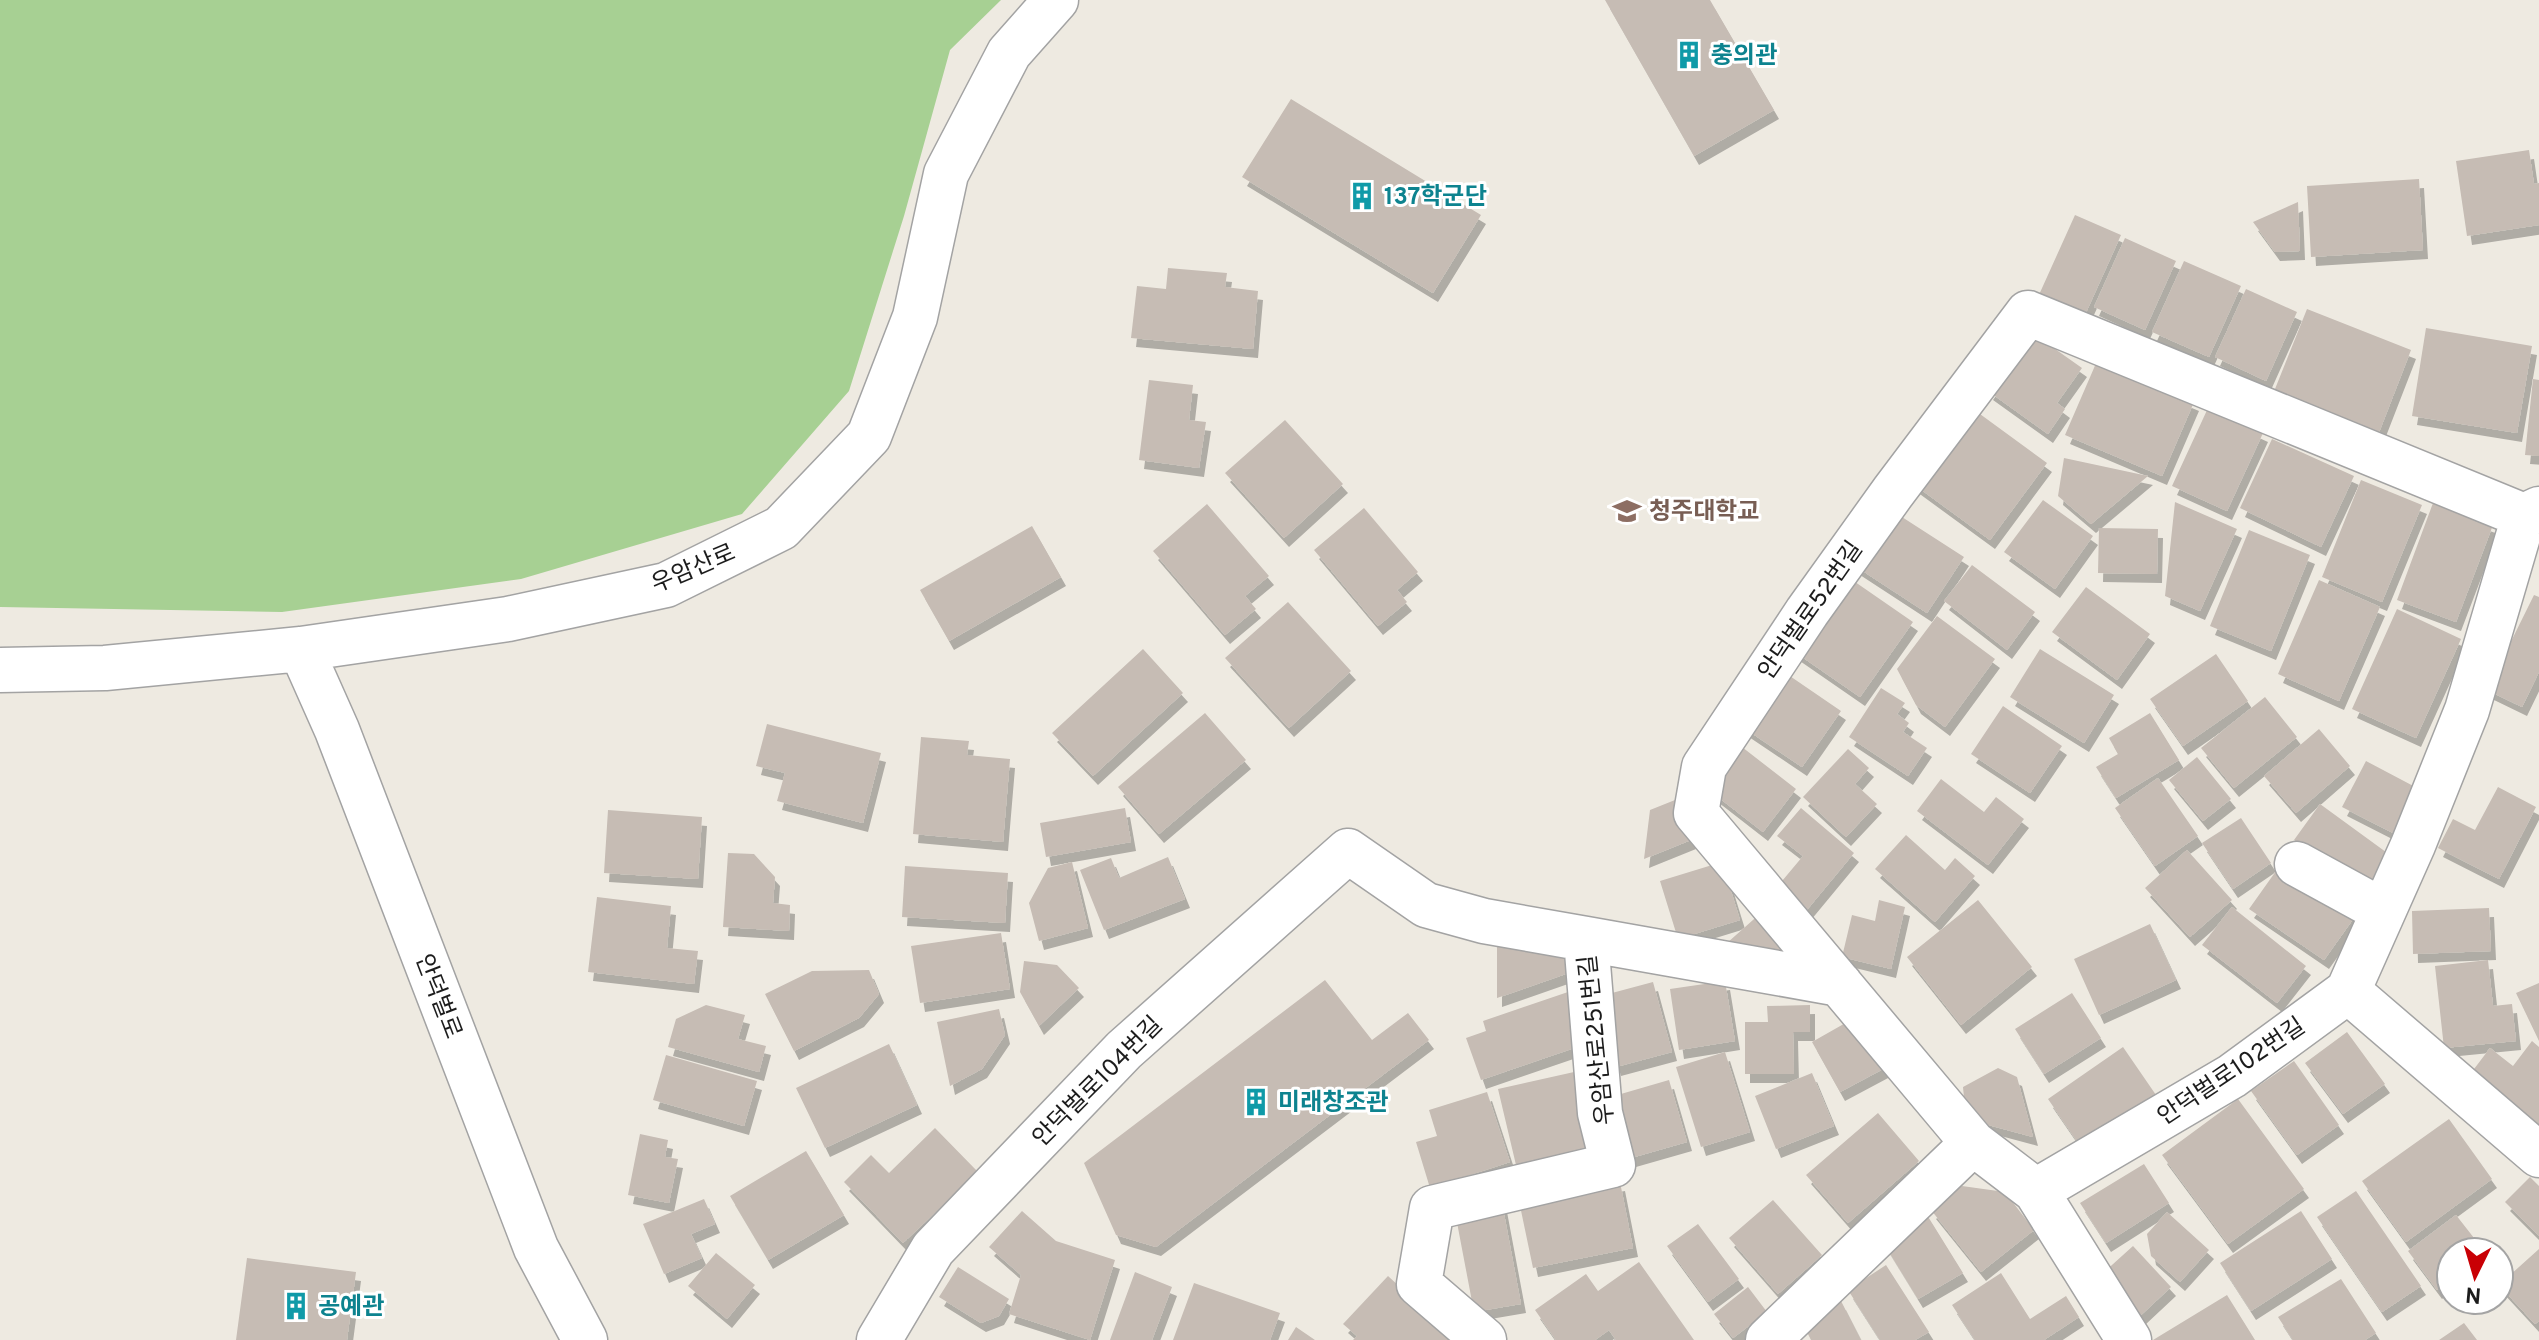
<svg xmlns="http://www.w3.org/2000/svg" width="2539" height="1340" font-family="Overpass,'Noto Sans KR',sans-serif">
  <style>
    .forest { fill: #a7d093 }
    .building { fill: #c6bcb4; filter: url(#shadow) }
    .lines { fill: none; stroke-linecap: round; stroke-linejoin: round }
    .minor-casing { stroke: #a3a3a3; stroke-width: 47 }
    .minor { stroke: #fff; stroke-width: 44 }
    .labels { text-anchor: middle; stroke-width: 6; stroke-linejoin: round; paint-order: stroke }
    .culture-label { font-size: 24px; font-weight: bold; fill: #0d838f; stroke: #fff; text-anchor: start }
    .education-label { font-size: 24px; font-weight: bold; fill: #785e54; stroke: #fff; text-anchor: start }
    .street-label { font-size: 24px; fill: #1c1c1c; stroke: #fff }
  </style>
  <defs>
    <filter id="shadow"><feDropShadow dx="5" dy="9" stdDeviation="0" flood-color="#0004"/></filter>
  </defs>
  <rect width="100%" height="100%" fill="#eeeae1"/>
  <!-- forest -->
  <path class="forest" d="M0,0H1001L950,50L904,216L849,391L742,514L521,579L282,612L0,607Z"/>
  <!-- building -->
  <path class="building" d="M1605,0H1710L1774,110L1694,156Z
    M1291,99L1481,215L1433,293L1242,177Z
    M2529,150L2534,184L2539,183V225L2467,236L2456,161Z
    M2419,179L2423,250L2311,257L2307,186Z
    M2298,202L2300,251L2275,252L2253,222Z
    M2075,215L2121,235L2084,317L2038,297Z
    M2125,238L2176,261L2145,330L2094,307Z
    M2184,261L2241,286L2209,357L2152,332Z
    M1168,268L1227,273L1225,287L1258,291L1253,349L1131,338L1137,286L1166,289Z
    M2246,289L2297,312L2266,381L2215,357Z
    M2307,309L2411,350L2378,435L2273,394Z
    M2426,328L2532,346L2517,433L2412,416Z
    M2031,332L2082,368L2057,403L2065,409L2048,434L1988,391Z
    M2097,361L2194,402L2162,476L2065,435Z
    M2533,379L2539,380V456L2525,455Z
    M1149,380L1193,385L1189,420L1206,422L1199,468L1139,460Z
    M1969,406L2047,463L1990,540L1912,483Z
    M2208,408L2263,433L2227,511L2172,486Z
    M1285,420L1343,484L1284,538L1225,473Z
    M2272,439L2354,476L2321,547L2240,508Z
    M2064,458L2148,476L2091,524L2058,496Z
    M2361,480L2422,505L2382,602L2322,577Z
    M2043,500L2093,536L2055,589L2004,552Z
    M2175,502L2237,529L2200,611L2165,596Z
    M2433,503L2493,525L2456,622L2397,600Z
    M1207,504L1269,576L1245,596L1256,609L1225,635L1153,551Z
    M1364,508L1418,572L1397,590L1407,602L1378,626L1314,550Z
    M1888,508L1964,557L1927,613L1852,564Z
    M1032,526L1061,577L949,641L920,590Z
    M2099,528L2158,529L2157,574L2098,573Z
    M2249,530L2310,555L2271,651L2210,626Z
    M1972,565L2035,612L2007,650L1944,601Z
    M1845,575L1913,622L1860,697L1792,650Z
    M2319,580L2380,607L2339,701L2278,674Z
    M2086,587L2150,634L2117,680L2052,632Z
    M2534,595L2539,597V672L2522,707L2487,690Z
    M1288,602L1351,671L1289,728L1225,658Z
    M2397,609L2461,639L2416,738L2352,709Z
    M1937,616L1995,659L1945,727L1916,705L1897,669Z
    M1143,649L1183,693L1093,776L1052,733Z
    M2040,649L2114,695L2084,743L2010,697Z
    M2216,654L2248,701L2183,746L2150,699Z
    M1784,672L1841,711L1802,767L1744,728Z
    M1881,688L1905,703L1897,714L1909,723L1903,732L1927,748L1908,776L1849,737Z
    M2265,697L2297,737L2234,788L2201,748Z
    M2003,706L2062,746L2030,793L1971,754Z
    M1205,713L1246,760L1159,834L1118,787Z
    M2150,713L2179,760L2116,798L2096,767L2118,754L2109,738Z
    M767,724L881,753L863,823L777,801L785,773L756,766Z
    M2319,729L2350,766L2296,813L2264,776Z
    M921,737L969,741L967,755L1010,759L1003,842L913,834Z
    M1742,747L1796,789L1763,832L1709,790Z
    M1848,749L1869,768L1855,784L1877,804L1846,837L1803,797Z
    M2197,757L2231,799L2203,821L2169,780Z
    M2366,761L2419,789L2395,834L2342,807Z
    M2158,778L2198,836L2155,866L2115,808Z
    M1941,779L1984,812L1996,797L2024,819L1988,865L1917,811Z
    M2498,787L2536,807L2499,879L2438,848L2453,819L2475,830Z
    M1675,800L1691,840L1644,859L1650,810Z
    M2320,804L2390,855L2363,892L2294,840Z
    M1125,808L1131,842L1046,857L1040,823Z
    M1801,808L1854,853L1806,911L1777,887L1803,856L1777,836Z
    M608,810L702,817L698,879L604,873Z
    M2241,818L2271,863L2233,889L2202,843Z
    M1906,835L1945,870L1955,858L1975,876L1935,922L1875,869Z
    M2187,850L2232,900L2190,937L2145,888Z
    M728,853L754,854L775,877L773,903L790,905L789,931L723,927Z
    M1168,857L1185,899L1104,930L1080,870L1111,858L1119,878Z
    M1072,862L1088,928L1039,941L1029,903L1048,868Z
    M1722,862L1740,920L1678,939L1660,881Z
    M2281,864L2356,915L2324,960L2249,909Z
    M905,866L1008,873L1005,923L902,917Z
    M597,897L671,906L667,948L698,951L694,984L588,972Z
    M1879,900L1905,907L1891,969L1842,957L1852,915L1875,921Z
    M1978,900L2032,967L1961,1025L1907,957Z
    M2232,907L2306,966L2277,1003L2202,945Z
    M2489,908L2491,951L2413,954L2412,911Z
    M1762,912L1792,946L1773,963L1727,943Z
    M2150,924L2176,980L2099,1015L2074,959Z
    M1001,933L1010,989L920,1003L911,946Z
    M1575,946L1583,968L1497,998V947Z
    M2488,960L2493,1006L2512,1004L2516,1041L2444,1048L2435,966Z
    M1024,961L1057,965L1079,988L1039,1026L1020,992Z
    M869,970L879,994L859,1018L794,1051L765,994L812,971Z
    M1325,980L1372,1040L1408,1013L1429,1040L1156,1247L1116,1235L1084,1163Z
    M1725,981L1735,1041L1679,1050L1670,989Z
    M1653,982L1672,1052L1616,1067L1597,997Z
    M2539,983V1041L2516,993Z
    M1568,992L1586,1044L1481,1080L1466,1038L1486,1031L1483,1021Z
    M2072,993L2101,1038L2044,1074L2015,1029Z
    M706,1005L745,1015L738,1039L766,1046L759,1072L668,1047L676,1019Z
    M1810,1005V1032H1793L1794,1074H1745V1022H1768L1767,1006Z
    M999,1009L1005,1035L982,1069L950,1086L937,1022Z
    M1856,1017L1885,1068L1840,1092L1812,1042Z
    M2347,1032L2385,1084L2343,1114L2305,1063Z
    M2532,1041L2539,1047V1126L2471,1073L2490,1048L2513,1066Z
    M889,1044L917,1105L825,1148L796,1088Z
    M2123,1047L2156,1095L2081,1147L2048,1099Z
    M1725,1052L1750,1132L1701,1147L1676,1067Z
    M666,1055L757,1081L744,1126L653,1100Z
    M2294,1061L2339,1125L2297,1155L2251,1091Z
    M1998,1068L2017,1077L2033,1137L1966,1119L1963,1087Z
    M1583,1070L1600,1145L1516,1165L1498,1089Z
    M1812,1073L1834,1126L1776,1149L1755,1096Z
    M1669,1080L1687,1142L1631,1158L1614,1096Z
    M1487,1092L1510,1162L1430,1188L1416,1142L1437,1136L1429,1110Z
    M2238,1099L2304,1189L2228,1244L2162,1155Z
    M1878,1113L1919,1161L1848,1223L1806,1175Z
    M2449,1119L2492,1179L2406,1242L2362,1181Z
    M935,1128L978,1172L903,1243L844,1182L871,1155L889,1173Z
    M640,1134L668,1140L665,1157L678,1159L669,1203L628,1195Z
    M806,1151L844,1215L768,1260L730,1196Z
    M2144,1164L2169,1203L2106,1243L2080,1203Z
    M2530,1177L2539,1186V1236L2505,1202Z
    M1620,1182L1633,1248L1533,1268L1519,1201Z
    M1962,1186L2005,1192L2034,1230L1981,1272L1931,1210Z
    M2356,1191L2421,1286L2382,1312L2317,1217Z
    M704,1199L715,1224L691,1234L702,1258L664,1274L643,1224Z
    M1773,1200L1822,1255L1778,1294L1729,1238Z
    M1502,1203L1521,1304L1474,1312L1455,1212Z
    M1022,1211L1056,1241L1115,1260L1090,1340L1009,1314L1021,1275L989,1247Z
    M2301,1211L2332,1259L2251,1311L2220,1263Z
    M2167,1212L2209,1250L2180,1282L2151,1256L2147,1234Z
    M1927,1215L1963,1273L1918,1299L1883,1242Z
    M2456,1215L2485,1252H2451V1279L2437,1290L2408,1251Z
    M1698,1224L1739,1279L1708,1302L1667,1246Z
    M2133,1246L2171,1287L2140,1316L2102,1274Z
    M2539,1249V1321L2535,1324L2499,1285Z
    M716,1253L755,1285L727,1319L688,1286Z
    M247,1258L356,1272L347,1340H236Z
    M1639,1262L1694,1340H1616L1609,1330L1595,1340H1556L1535,1310L1586,1274L1598,1291Z
    M1886,1265L1929,1332L1915,1340H1880L1848,1290Z
    M958,1267L1009,1299L999,1316L981,1323L939,1297Z
    M1135,1272L1172,1287L1152,1340H1110Z
    M2001,1273L2030,1319L2066,1296L2079,1317L2044,1340H1975L1952,1305Z
    M1388,1276L1458,1340H1353L1357,1336L1343,1324Z
    M2341,1279L2376,1333L2365,1340H2293L2278,1317Z
    M1194,1283L1280,1313L1270,1340H1173Z
    M1748,1287L1767,1312L1733,1338L1714,1314Z
    M2227,1295L2255,1340H2153Z
    M1841,1301L1861,1340H1811L1802,1322Z
    M2464,1323L2477,1340H2439Z
    M1296,1327L1315,1340H1288Z"/>
  <g class="lines">
    <defs>
      <path id="minor" d="M301,649L337,730L536,1248L585,1340
        M0,670L105,668L301,649L508,619L666,585L781,528L869,436L915,317L946,174L1009,53L1056,0
        M2297,864L2383,911
        M1586,939L1840,984
        M2348,991L2539,1155
        M2036,1191L2232,1076L2348,991L2413,845L2467,710L2524,516
        M879,1340L933,1249L1124,1050L1348,851L1426,905L1484,921L1586,939L1600,1113L1613,1165L1432,1208L1419,1284L1484,1340
        M1768,1340L1973,1143
        M2129,1340L2036,1191L1973,1143L1696,813L1704,767L1807,612L1893,492L2028,313L2524,516L2539,509"/>
    </defs>
    <!-- minor casing -->
    <use href="#minor" class="minor-casing"/>
    <!-- minor -->
    <use href="#minor" class="minor"/>
  </g>
  <!-- icons -->
  <defs>
    <symbol id="building-bare" viewBox="-9 -9 18 18"><path d="M-4-6H4V6H1V3H-1V6H-4ZM-2.5-4.3h1.7v1.8h-1.7ZM.8-4.3h1.7v1.8H.8ZM-2.5-1h1.7V.8h-1.7ZM.8-1h1.7V.8H.8Z" fill="#0f9aa8" stroke="#fff" stroke-width="2.5" paint-order="stroke"/></symbol>
    <symbol id="university-bare" viewBox="-9 -9 18 18"><path d="M0-5L7-2L0 1L-7-2ZM-4 1L0 2.5L4 1V4Q0 6-4 4Z" fill="#8d6e63" stroke="#fff" stroke-width="2.5" paint-order="stroke"/></symbol>
  </defs>
  <g fill-rule="evenodd">
    <use href="#building-bare" x="1669" y="35" width="40" height="40"/>
    <use href="#building-bare" x="1342" y="176" width="40" height="40"/>
    <use href="#university-bare" x="1607" y="491" width="40" height="40"/>
    <use href="#building-bare" x="1236" y="1082" width="40" height="40"/>
    <use href="#building-bare" x="276" y="1286" width="40" height="40"/>
  </g>
  <g class="labels">
    <!-- culture labels -->
    <g class="culture-label">
      <text x="1711" y="63">충의관</text>
      <text x="1384" y="204">137학군단</text>
      <text x="1278" y="1110">미래창조관</text>
      <text x="318" y="1314">공예관</text>
    </g>
    <!-- education labels -->
    <g class="education-label">
      <text x="1649" y="519">청주대학교</text>
    </g>
    <!-- street labels -->
    <g class="street-label">
      <text transform="translate(693 568) rotate(-23)" y="8">우암산로</text>
      <text transform="translate(1810 610) rotate(-55)" y="8">안덕벌로52번길</text>
      <text transform="translate(439 996) rotate(69)" y="8">안덕벌로</text>
      <text transform="translate(1596 1040) rotate(-96)" y="8">우암산로251번길</text>
      <text transform="translate(2231 1071) rotate(-34)" y="8">안덕벌로102번길</text>
      <text transform="translate(1097 1081) rotate(-45)" y="8">안덕벌로104번길</text>
    </g>
  </g>
  <!-- north arrow -->
  <g transform="translate(2475 1276) rotate(185)"><circle r="38" fill="#ffffff" stroke="#a4a4a4" stroke-width="2"/>
  <path d="M0-6L14 30L0 20L-14 30Z" fill="#c90005"/>
  <text y="-12" font-size="22" font-weight="bold" text-anchor="middle" fill="#1c1c1c">N</text>
  </g>
</svg>
